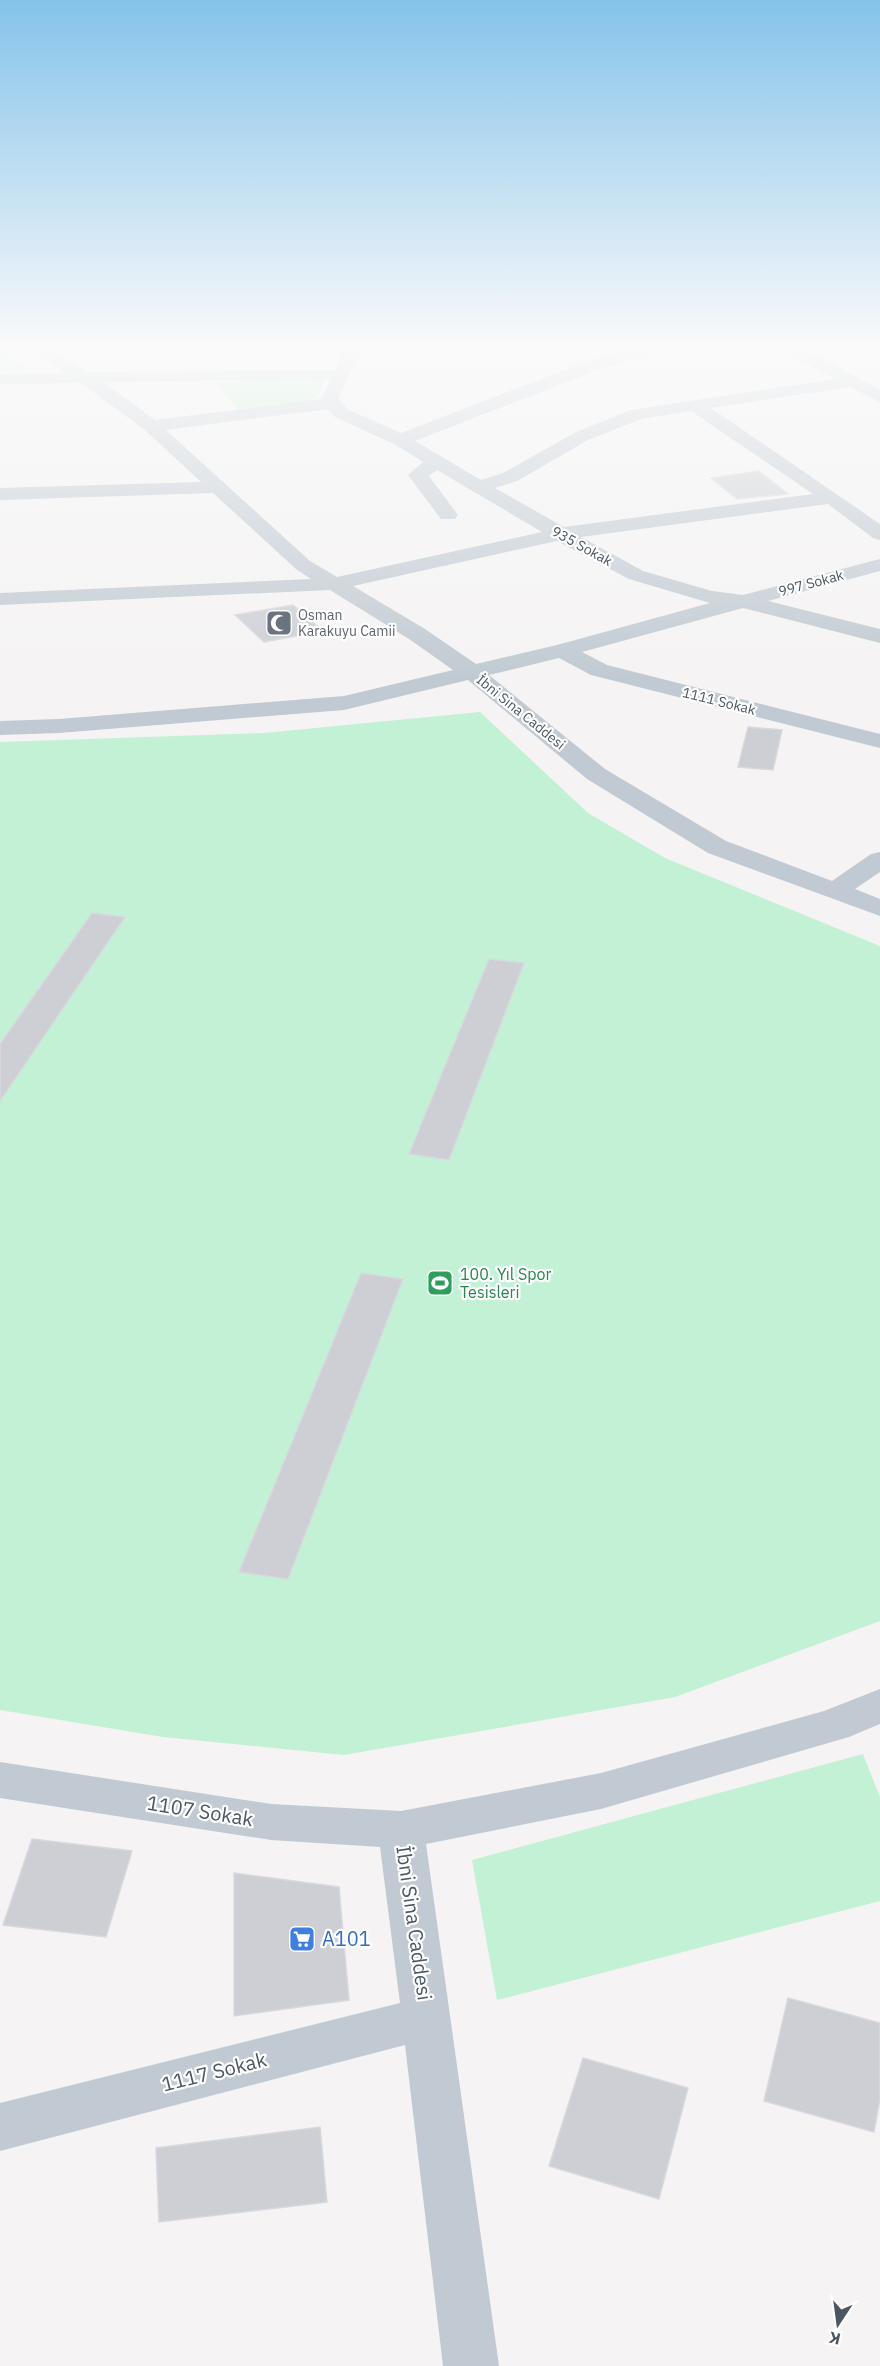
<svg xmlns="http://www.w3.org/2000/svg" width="880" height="2366" font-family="'IBM Plex Sans',sans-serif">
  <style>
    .green { fill: #c3f1d5 }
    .building { fill: #cdcfd5; stroke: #d7d9de; stroke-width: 1.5 }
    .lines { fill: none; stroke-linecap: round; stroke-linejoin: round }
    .minor { fill: #c1cad2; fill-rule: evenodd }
    .labels { text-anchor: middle; stroke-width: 4.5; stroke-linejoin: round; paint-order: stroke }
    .far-street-label { font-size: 14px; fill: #4a5661; stroke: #fff }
    .far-worship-label { font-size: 14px; fill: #5b616d; stroke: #fff; text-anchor: start }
    .leisure-label { font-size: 16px; fill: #27864d; stroke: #fff; text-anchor: start }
    .near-street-label { font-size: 20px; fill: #4a5661; stroke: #fff }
    .near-shop-label { font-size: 20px; fill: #366cbe; stroke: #fff; text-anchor: start }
  </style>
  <rect width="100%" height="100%" fill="#f5f3f3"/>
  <!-- green -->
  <path class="green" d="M0,348H2L29,372L0,373Z
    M321,377L326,379L314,402L239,411L215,382Z
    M480,712L588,813L665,858L880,946V1621L675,1697L344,1755L163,1737L0,1710V742L264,733Z
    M863,1754L880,1797V1901L497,2000L472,1860Z"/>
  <!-- building -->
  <path class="building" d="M759,471L788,494L737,499L711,478Z
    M293,605L323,631L264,642L235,615Z
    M748,727L782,730L773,770L738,767Z
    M92,913L125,917L0,1101V1044Z
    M489,959L524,963L449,1160L409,1154Z
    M361,1273L403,1279L288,1579L239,1572Z
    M32,1839L132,1851L106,1937L3,1925Z
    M234,1873L339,1887L349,2000L234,2016Z
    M788,1998L880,2023V2099L874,2132L764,2101Z
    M583,2058L688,2088L659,2199L549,2166Z
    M320,2127L327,2202L159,2222L156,2148Z"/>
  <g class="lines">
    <!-- minor -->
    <path class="minor" d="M29,348H48L89,372L335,370L346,348H362L338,398L347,409L401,433L588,361L632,348H649L650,350L648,354L600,369L415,441L481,480L503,473L576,432L631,410L835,379L786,352L784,348H804L880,390V402L850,387L711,408L880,524V540L873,538L828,504L581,537L643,571L712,591L743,595L880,559V571L768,601L880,629V643L743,608L582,652L607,665L880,734V748L591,675L559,658L489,675L605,769L726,841L832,881L871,854L880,852V872L855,889L880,899V916L708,853L587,779L468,680L344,710L59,733L0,735V721L59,719L344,696L453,670L409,639L330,590L0,605V593L311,579L296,569L213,493L0,500V488L201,482L145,430L81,383L0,384V374L65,373ZM307,379L330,380L321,399L155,420L103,382ZM328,409L335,417L394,444L423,462L408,475L441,519H455L458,515L429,476L437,470L542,532L337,577L310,561L166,430ZM691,411L813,494L564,527L495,488L517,481L588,440L641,419ZM557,541L629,579L710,603L557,645L476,664L425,629L353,586Z
      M880,1689V1724L849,1737L601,1809L426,1844L499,2366H443L405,2045L0,2151V2103L400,2003L380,1847L271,1840L0,1798V1762L271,1804L401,1811L601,1773L824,1711Z"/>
  </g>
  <!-- sky -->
  <linearGradient id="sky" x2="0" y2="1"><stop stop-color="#85c3ea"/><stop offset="0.51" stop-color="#fafafa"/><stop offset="1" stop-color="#fafafa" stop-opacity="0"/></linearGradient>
  <rect width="880" height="679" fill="url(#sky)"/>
  <!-- icons -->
  <defs>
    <symbol id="mosque-square" viewBox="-11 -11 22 22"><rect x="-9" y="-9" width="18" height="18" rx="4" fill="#6b7280" stroke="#fff"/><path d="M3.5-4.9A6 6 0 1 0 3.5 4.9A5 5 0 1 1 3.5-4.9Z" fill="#fff"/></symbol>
    <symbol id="stadium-square" viewBox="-11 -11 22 22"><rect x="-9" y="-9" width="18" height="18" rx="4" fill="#2e9e5b" stroke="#fff"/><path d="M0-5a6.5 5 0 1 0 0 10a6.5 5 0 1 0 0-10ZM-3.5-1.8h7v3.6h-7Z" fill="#fff"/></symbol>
    <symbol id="supermarket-square" viewBox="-11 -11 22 22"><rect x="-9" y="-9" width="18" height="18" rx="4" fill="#3f7fe0" stroke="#fff"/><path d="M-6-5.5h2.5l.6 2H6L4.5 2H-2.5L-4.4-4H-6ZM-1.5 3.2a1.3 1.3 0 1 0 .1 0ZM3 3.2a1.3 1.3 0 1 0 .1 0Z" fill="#fff"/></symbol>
  </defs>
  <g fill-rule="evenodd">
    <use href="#mosque-square" x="264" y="608" width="30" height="30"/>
    <use href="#stadium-square" x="425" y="1268" width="30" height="30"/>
    <use href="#supermarket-square" x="287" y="1924" width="30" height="30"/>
  </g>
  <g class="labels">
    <!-- far-street labels -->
    <g class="far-street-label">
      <text transform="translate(582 546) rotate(29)" y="5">935 Sokak</text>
      <text transform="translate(811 583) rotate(-15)" y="5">997 Sokak</text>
      <text transform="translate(719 701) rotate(14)" y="5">1111 Sokak</text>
      <text transform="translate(521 712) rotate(39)" y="5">İbni Sina Caddesi</text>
    </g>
    <!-- far-worship labels -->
    <g class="far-worship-label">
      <text x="298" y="620">Osman<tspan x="298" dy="16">Karakuyu Camii</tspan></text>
    </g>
    <!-- leisure labels -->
    <g class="leisure-label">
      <text x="460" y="1280">100. Yıl Spor<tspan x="460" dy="18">Tesisleri</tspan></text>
    </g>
    <!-- near-street labels -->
    <g class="near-street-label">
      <text transform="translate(200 1811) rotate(9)" y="7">1107 Sokak</text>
      <text transform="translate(414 1923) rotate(82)" y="7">İbni Sina Caddesi</text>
      <text transform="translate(214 2072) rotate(-14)" y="7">1117 Sokak</text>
    </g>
    <!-- near-shop labels -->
    <g class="near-shop-label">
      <text x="322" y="1946">A101</text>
    </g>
  </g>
  <!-- north arrow -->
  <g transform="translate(838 2324) rotate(193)" stroke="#ffffff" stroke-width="4.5" paint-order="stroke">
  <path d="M0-4.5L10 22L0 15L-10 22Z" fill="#4a5661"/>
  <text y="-9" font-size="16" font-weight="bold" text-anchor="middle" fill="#4a5661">K</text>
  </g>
</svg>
